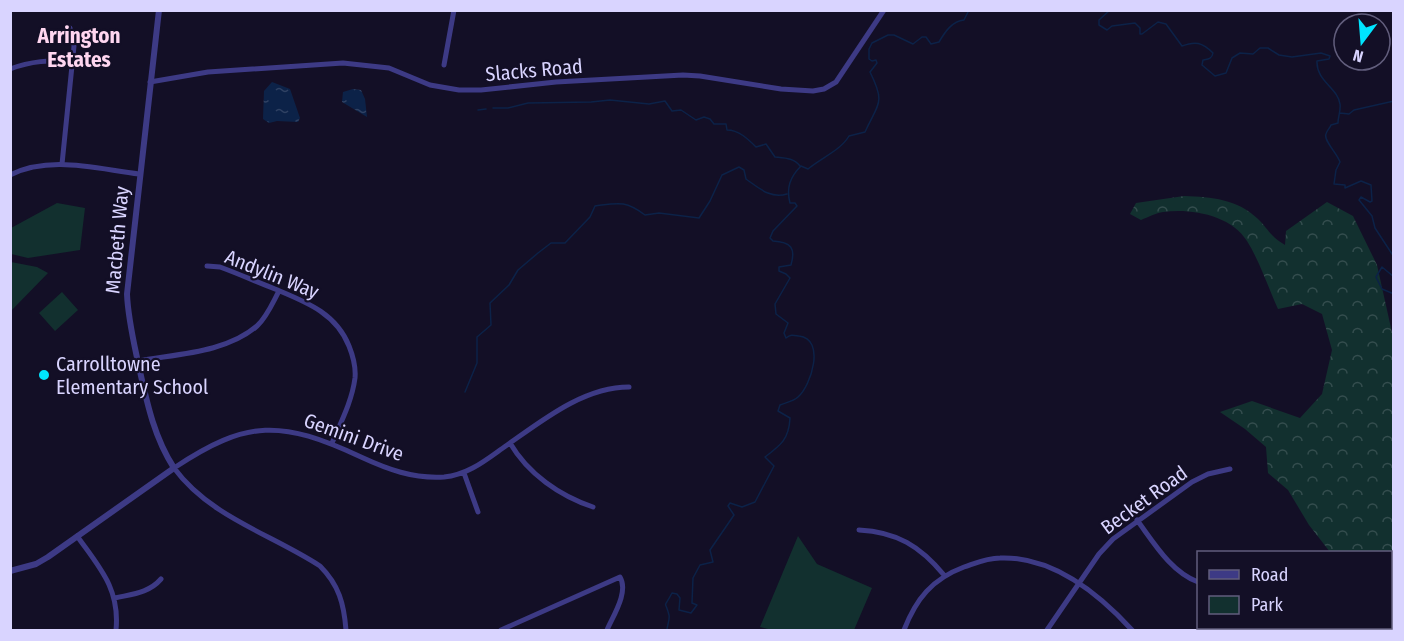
<svg xmlns="http://www.w3.org/2000/svg" width="1404" height="641" font-family="'Fira Sans Condensed',sans-serif">
  <style>
    .green { fill: #12302f }
    .forest { fill: url(#forest-crowns) }
    .water { fill: url(#water-ripples) }
    .lines { fill: none; stroke-linecap: round; stroke-linejoin: round }
    .stream { stroke: #0c2248; stroke-width: 1.5 }
    .minor { stroke: #3d3a85; stroke-width: 5 }
    .tertiary { stroke: #3d3a85; stroke-width: 6 }
    .poi-dot { fill: #00e5ff; stroke: #130f26; stroke-width: 2 }
    .labels { text-anchor: middle; stroke-width: 4.5; stroke-linejoin: round; paint-order: stroke }
    .street-label { font-size: 20px; fill: #d9d4ff; stroke: #130f26 }
    .poi-label { font-size: 20px; fill: #d9d4ff; stroke: #130f26; text-anchor: start }
    .neighbourhood-label { font-size: 21px; font-weight: bold; fill: #ffd6f0; stroke: #130f26 }
  </style>
  <defs>
    <pattern id="forest-crowns" width="20" height="18" patternUnits="userSpaceOnUse" patternTransform="scale(1.5)"><rect width="20" height="18" fill="#12302f"/><path d="M2 6a3 3 0 1 1 6 0M12 15a3 3 0 1 1 6 0" fill="none" stroke="#344d4e"/></pattern>
    <pattern id="water-ripples" width="26" height="14" patternUnits="userSpaceOnUse" patternTransform="scale(1.5)"><rect width="26" height="14" fill="#0c2248"/><path d="M2 4q2-2 4 0t4 0M15 11q2-2 4 0t4 0" fill="none" stroke="#2f4163"/></pattern>
  </defs>
  <rect width="100%" height="100%" fill="#130f26"/>
  <!-- green -->
  <path class="green" d="M57,203L85,208L80,250L28,258L11,254V228Z
    M11,262L37,267L48,273L11,311Z
    M62,292L78,310L55,331L39,313Z
    M798,536L817,564L872,588L854,630H772L760,627Z"/>
  <!-- forest -->
  <path class="forest" d="M1184,196C1212,197 1237,199 1258,219C1269,230 1270,236 1285,245L1286,231L1327,202L1353,216L1377,265L1393,337V630H1378L1376,628H1390V552H1330L1309,525L1288,490L1268,473L1266,447L1245,429L1220,412L1252,401L1300,418L1322,394L1332,350L1322,314L1302,304L1278,309C1268,287 1260,262 1247,241C1231,215 1191,208 1163,212C1156,213 1148,217 1141,220L1130,214L1136,203Z"/>
  <!-- water -->
  <path class="water" d="M272,82L290,89L300,118L298,122L277,121L269,123L263,119L264,91Z
    M353,89L361,90L365,99L367,117L342,102L343,92Z"/>
  <g class="lines">
    <!-- stream -->
    <path class="stream" d="M1110,10L1099,20V25L1107,30L1112,26L1135,23L1140,28V34H1142L1158,22L1166,24L1182,46C1195,41 1202,42 1213,53C1212,59 1208,59 1203,60L1202,65L1215,76L1226,73L1232,58L1240,53L1253,54L1260,48H1268L1279,55L1292,57L1321,53L1330,56L1329,59L1317,61C1316,81 1338,88 1340,104C1341,110 1338,117 1338,123L1331,125C1330,128 1327,130 1326,134C1323,140 1337,153 1340,162L1336,170L1334,184L1345,185V188L1361,181L1371,185L1372,201L1370,202L1361,197L1359,200L1372,216L1375,228L1394,257
      M493,108H508L528,103L591,102L610,100L649,104L665,101L672,111L681,110L696,120L704,117L710,119L714,124H726L727,130C739,130 748,139 756,147L766,144L775,157C785,158 794,158 800,166
      M478,110L486,109
      M1340,113L1349,114L1354,110L1394,101
      M1394,277L1382,267L1376,277L1382,289L1394,294
      M465,392L477,363V337L491,325L490,303L509,285L518,270L538,253L551,243H565L590,217L595,206C618,203 625,200 645,215L659,213L699,218L710,201L722,175L739,167L744,170L746,179C759,188 770,199 787,194
      M667,630C667,626 670,620 669,615C665,599 663,610 672,593L677,594L680,598L679,610L691,613L697,605L692,603L693,578L700,565L713,562L710,550L734,515L728,506L730,503L742,507L755,502L774,466L765,457C781,445 789,439 790,418L778,411L780,405C785,403 794,401 798,397C811,386 826,339 799,336C793,335 791,334 786,338L784,333L788,323L776,314L775,304L790,278L786,274L779,271V267L791,265C796,248 791,242 773,241L770,238L773,231L797,206L795,203H790C786,188 790,177 801,166L808,169C821,158 841,150 849,136L865,132C878,103 886,104 870,72L877,63L876,60L872,61L869,59V49L872,43L888,35H894L913,44L922,37H926L931,44L939,42C945,32 952,21 964,20L969,10"/>
    <!-- minor -->
    <path class="minor" d="M444,65L454,10
      M10,69C31,61 50,60 72,61
      M150,82L208,72L343,63L389,68L430,85L459,90H481L556,82L683,75L700,76L781,89L813,91L824,89L836,82L884,10
      M62,164L74,46L70,28
      M10,175C50,155 97,169 139,174
      M207,266L220,267C239,274 257,282 275,289C306,302 336,313 349,346C353,356 356,367 355,378C352,401 341,422 332,443
      M138,361C176,354 226,353 257,326C267,317 273,302 279,291
      M510,443C528,474 560,496 593,507
      M464,473L478,512
      M1137,520C1154,543 1171,572 1198,582
      M859,530C897,532 920,546 944,575
      M77,536C100,568 120,589 116,630
      M115,598C132,594 149,593 161,579
      M346,630C344,604 339,585 320,566C271,534 210,517 174,468C248,419 281,420 361,457C387,469 413,479 444,477C466,475 482,463 500,450C538,424 581,387 629,387
      M501,630L620,577C629,592 613,616 607,630
      M904,630C916,599 932,579 964,567C976,563 987,558 1000,558C1052,556 1099,594 1132,630
      M1047,630L1099,554L1113,539L1192,482L1208,474L1230,469
      M1314,630L1316,628"/>
    <!-- tertiary -->
    <path class="tertiary" d="M10,571L36,564L48,557L174,468C154,437 147,403 139,367C134,343 128,319 127,294L159,10"/>
  </g>
  <!-- markers -->
  <circle class="poi-dot" cx="44" cy="375" r="6"/>
  <g class="labels">
    <!-- street labels -->
    <g class="street-label">
      <text transform="translate(534 70) rotate(-5)" y="7">Slacks Road</text>
      <text transform="translate(117 240) rotate(-85)" y="7">Macbeth Way</text>
      <text transform="translate(272 274) rotate(22)" y="7">Andylin Way</text>
      <text transform="translate(354 437) rotate(20)" y="7">Gemini Drive</text>
      <text transform="translate(1144 500) rotate(-36)" y="7">Becket Road</text>
    </g>
    <!-- poi labels -->
    <g class="poi-label">
      <text x="56" y="371">Carrolltowne<tspan x="56" dy="23">Elementary School</tspan></text>
    </g>
    <!-- neighbourhood labels -->
    <g class="neighbourhood-label">
      <text x="79" y="43">Arrington<tspan x="79" dy="24">Estates</tspan></text>
    </g>
  </g>
  <!-- border -->
  <rect width="1404" height="641" fill="none" stroke="#d9d4ff" stroke-width="24"/>
  <!-- legend -->
  <rect x="1197" y="551" width="195" height="78" fill="#130f26" stroke="#625e7d" stroke-width="1.5"/>
  <rect x="1209" y="570" width="30" height="9" fill="#3d3a85" stroke="#625e7d" stroke-width="1.5"/>
  <text x="1251" y="581" font-size="18" fill="#d9d4ff">Road</text>
  <rect x="1209" y="596" width="30" height="18" fill="#12302f" stroke="#625e7d" stroke-width="1.5"/>
  <text x="1251" y="611" font-size="18" fill="#d9d4ff">Park</text>
  <!-- north arrow -->
  <g transform="translate(1362 42) rotate(196)"><circle r="28" fill="#130f26" stroke="#625e7d" stroke-width="1.5"/>
  <path d="M0-4.5L10 22L0 15L-10 22Z" fill="#00e5ff"/>
  <text y="-9" font-size="16" font-weight="bold" text-anchor="middle" fill="#d9d4ff">N</text>
  </g>
</svg>
